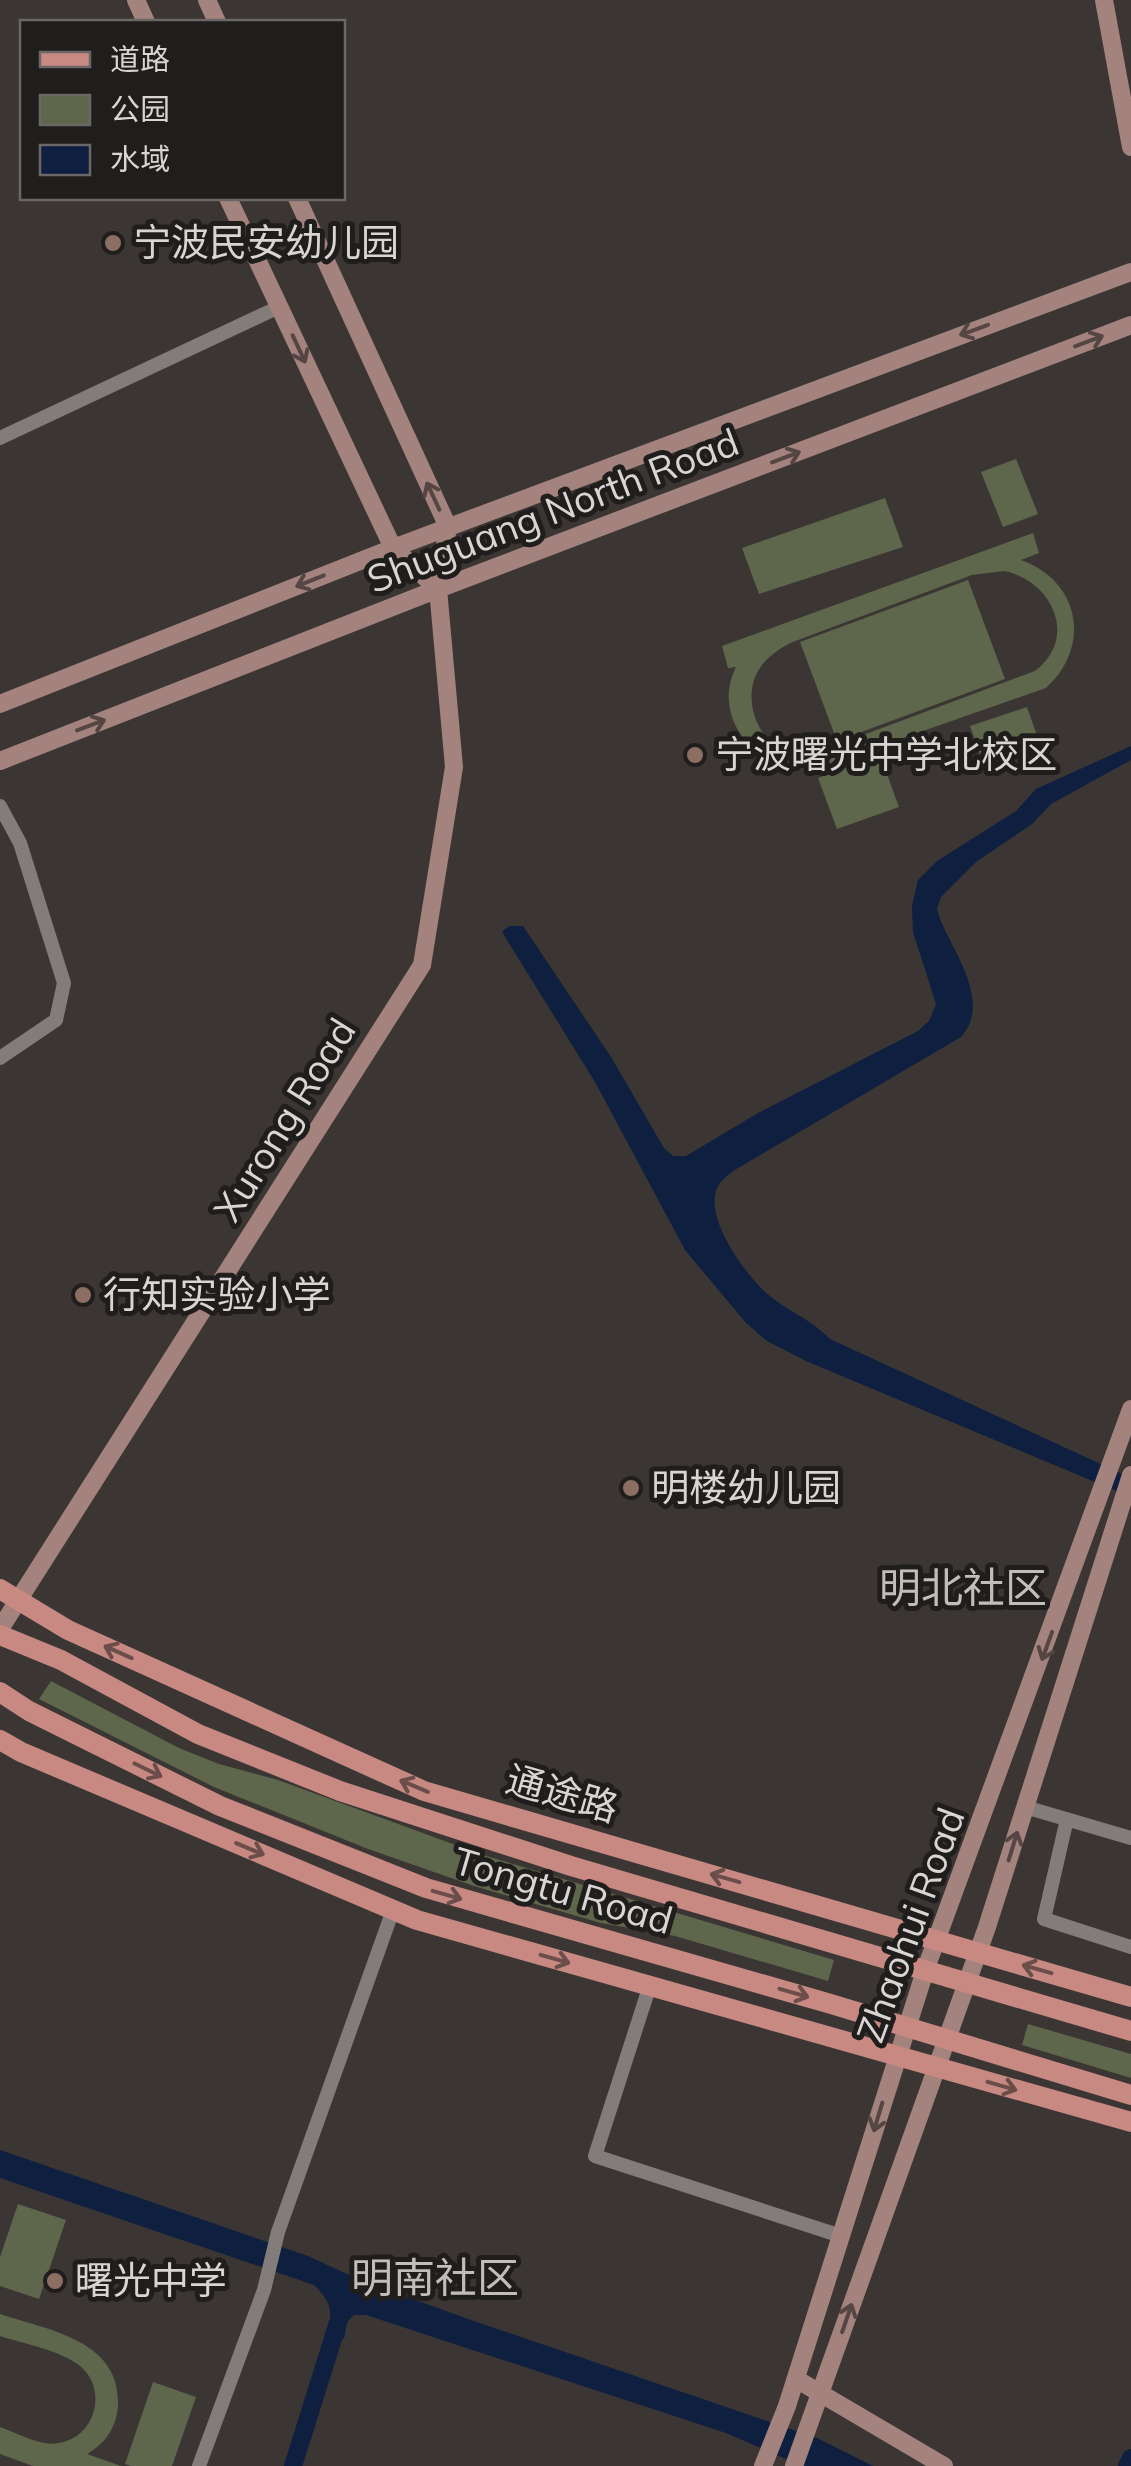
<svg xmlns="http://www.w3.org/2000/svg" width="1131" height="2466" font-family="Mulish,'Noto Sans SC',sans-serif">
  <style>
    .green { fill: #5e664b; fill-rule: evenodd }
    .water { fill: #0f1f40 }
    .lines { fill: none; stroke-linecap: round; stroke-linejoin: round }
    .canal { stroke: #0f1f40; stroke-width: 18 }
    .street { stroke: #827c7a; stroke-width: 14 }
    .secondary { stroke: #a4837e; stroke-width: 18 }
    .primary { stroke: #c78982; stroke-width: 20 }
    .oneway { stroke: #554644 }
    .oneway2 { stroke: #6b4e4a }
    .education-dot { fill: #8d6e63; stroke: #201e1d; stroke-width: 4 }
    .labels { text-anchor: middle; stroke-width: 10; stroke-linejoin: round; paint-order: stroke }
    .poi-label { font-size: 38px; fill: #d9d5d4; stroke: #201e1d; text-anchor: start }
    .street-label { font-size: 38px; fill: #d9d5d4; stroke: #201e1d }
    .quarter-label { font-size: 42px; fill: #c3bdb9; stroke: #201e1d }
  </style>
  <rect width="100%" height="100%" fill="#3b3633"/>
  <!-- green -->
  <path class="green" d="M1016,459L1038,514L1003,527L981,472Z
    M885,498L903,547L759,594L742,548Z
    M1033,533L1039,553L1021,560C1080,581 1092,646 1046,688L817,768C762,776 709,721 736,667L728,668L722,646ZM1004,571C1052,580 1079,638 1035,671L823,750C811,751 795,753 784,749C754,738 742,694 760,668C767,657 778,650 790,643L972,575Z
    M968,580L1005,679L837,741L800,642Z
    M1027,707L1039,741L982,760L970,726Z
    M880,755L899,807L837,829L818,778Z
    M51,1681L179,1748L219,1764L278,1780L483,1855L834,1960L828,1981L675,1936L601,1923L474,1886L368,1849L214,1787L39,1699Z
    M1028,2024L1131,2054V2078L1022,2045Z
    M18,2204L66,2220L39,2299L0,2286V2257Z
    M0,2314C48,2330 120,2340 118,2404C117,2427 106,2443 87,2454L121,2466H33L0,2454V2427C17,2433 41,2447 59,2443C96,2437 108,2389 80,2366C60,2350 24,2344 0,2336Z
    M153,2382L196,2397L172,2466H131L125,2464Z"/>
  <!-- water -->
  <path class="water" d="M1131,746V760L1051,804L1032,824L976,862L941,897L937,909L940,919C954,953 992,1003 961,1037L733,1171C727,1176 720,1181 717,1188C704,1218 744,1272 765,1292C785,1310 811,1319 830,1339L1131,1478V1497L806,1361L767,1341L746,1323L685,1250L595,1082L502,932L509,926H523L611,1057L664,1148L673,1156H686L758,1113L918,1031L929,1021L936,1004L913,932L912,906L918,880L937,861L1016,811L1036,789Z
    M0,2150L308,2256L360,2280L471,2320L817,2438L873,2466H802L726,2433L366,2315H354L347,2322L344,2339L327,2333C334,2311 330,2301 314,2285L0,2178Z"/>
  <g class="lines">
    <!-- canal -->
    <path class="canal" d="M293,2466L341,2313
      M1127,2466L1131,2458"/>
    <!-- street -->
    <path class="street" d="M0,438L279,307
      M0,806L20,843L64,983L56,1020L0,1058
      M1025,1807L1131,1838
      M1067,1819L1044,1919L1131,1947
      M650,1985L595,2156L841,2236
      M199,2466L264,2290L278,2232L393,1910"/>
    <!-- secondary -->
    <path class="secondary" d="M136,0L146,22
      M207,0L217,22
      M1104,0L1131,147
      M228,198L393,548L438,589
      M0,704L393,548L1131,272
      M0,761L438,589L1131,325
      M0,1629L422,965L454,767L438,589L448,527L297,198
      M796,2379L944,2466
      M763,2466L787,2406L925,1971L1131,1409
      M794,2466L987,1927L1131,1475"/>
    <!-- primary -->
    <path class="primary" d="M0,1589L68,1630L424,1791L1131,1997
      M0,1635L61,1660L198,1734L340,1791L571,1866L1131,2031
      M0,1692L29,1711L220,1806L426,1888L831,2004L1131,2095
      M0,1740L21,1752L417,1920L1131,2122"/>
  </g>
  <!-- one-way arrows -->
  <defs><path id="oneway-shaft" d="M-6 0H5M1.5-3L5.5 0L1.5 3" fill="none" stroke-width="1.6" stroke-linecap="round" stroke-linejoin="round" transform="scale(2.5)"/></defs>
  <g class="oneway">
    <use href="#oneway-shaft" transform="translate(974 330) rotate(160)"/>
    <use href="#oneway-shaft" transform="translate(1089 341) rotate(-21)"/>
    <use href="#oneway-shaft" transform="translate(299 349) rotate(65)"/>
    <use href="#oneway-shaft" transform="translate(786 457) rotate(-21)"/>
    <use href="#oneway-shaft" transform="translate(433 496) rotate(-115)"/>
    <use href="#oneway-shaft" transform="translate(310 581) rotate(158)"/>
    <use href="#oneway-shaft" transform="translate(91 725) rotate(-21)"/>
    <use href="#oneway-shaft" transform="translate(1047 1646) rotate(110)"/>
    <use href="#oneway-shaft" transform="translate(1013 1846) rotate(-73)"/>
    <use href="#oneway-shaft" transform="translate(878 2117) rotate(107)"/>
    <use href="#oneway-shaft" transform="translate(847 2318) rotate(-71)"/>
  </g>
  <g class="oneway2">
    <use href="#oneway-shaft" transform="translate(118 1652) rotate(-156)"/>
    <use href="#oneway-shaft" transform="translate(148 1770) rotate(26)"/>
    <use href="#oneway-shaft" transform="translate(414 1786) rotate(-157)"/>
    <use href="#oneway-shaft" transform="translate(250 1849) rotate(23)"/>
    <use href="#oneway-shaft" transform="translate(725 1878) rotate(-164)"/>
    <use href="#oneway-shaft" transform="translate(447 1895) rotate(16)"/>
    <use href="#oneway-shaft" transform="translate(555 1959) rotate(16)"/>
    <use href="#oneway-shaft" transform="translate(1037 1969) rotate(-164)"/>
    <use href="#oneway-shaft" transform="translate(794 1993) rotate(16)"/>
    <use href="#oneway-shaft" transform="translate(1002 2086) rotate(16)"/>
  </g>
  <!-- markers -->
  <g class="education-dot">
    <circle cx="113" cy="243" r="10"/>
    <circle cx="695" cy="755" r="10"/>
    <circle cx="83" cy="1295" r="10"/>
    <circle cx="631" cy="1488" r="10"/>
    <circle cx="55" cy="2281" r="10"/>
  </g>
  <g class="labels">
    <!-- poi labels -->
    <g class="poi-label">
      <text x="133" y="256">宁波民安幼儿园</text>
      <text x="715" y="768">宁波曙光中学北校区</text>
      <text x="103" y="1308">行知实验小学</text>
      <text x="651" y="1501">明楼幼儿园</text>
      <text x="75" y="2294">曙光中学</text>
    </g>
    <!-- street labels -->
    <g class="street-label">
      <text transform="translate(553 511) rotate(-21)" y="13">Shuguang North Road</text>
      <text transform="translate(285 1120) rotate(-58)" y="13">Xurong Road</text>
      <text transform="translate(562 1794) rotate(16)" y="13">通途路</text>
      <text transform="translate(563 1891) rotate(16)" y="13">Tongtu Road</text>
      <text transform="translate(911 1925) rotate(-70)" y="13">Zhaohui Road</text>
    </g>
    <!-- quarter labels -->
    <g class="quarter-label">
      <text x="963" y="1603">明北社区</text>
      <text x="435" y="2293">明南社区</text>
    </g>
  </g>
  <!-- legend -->
  <rect x="20" y="20" width="325" height="180" fill="#201e1d" stroke="#6a6766" stroke-width="2.5"/>
  <rect x="40" y="52" width="50" height="15" fill="#c78982" stroke="#6a6766" stroke-width="2.5"/>
  <text x="110" y="70" font-size="30" fill="#d9d5d4">道路</text>
  <rect x="40" y="95" width="50" height="30" fill="#5e664b" stroke="#6a6766" stroke-width="2.5"/>
  <text x="110" y="120" font-size="30" fill="#d9d5d4">公园</text>
  <rect x="40" y="145" width="50" height="30" fill="#0f1f40" stroke="#6a6766" stroke-width="2.5"/>
  <text x="110" y="170" font-size="30" fill="#d9d5d4">水域</text>
</svg>
